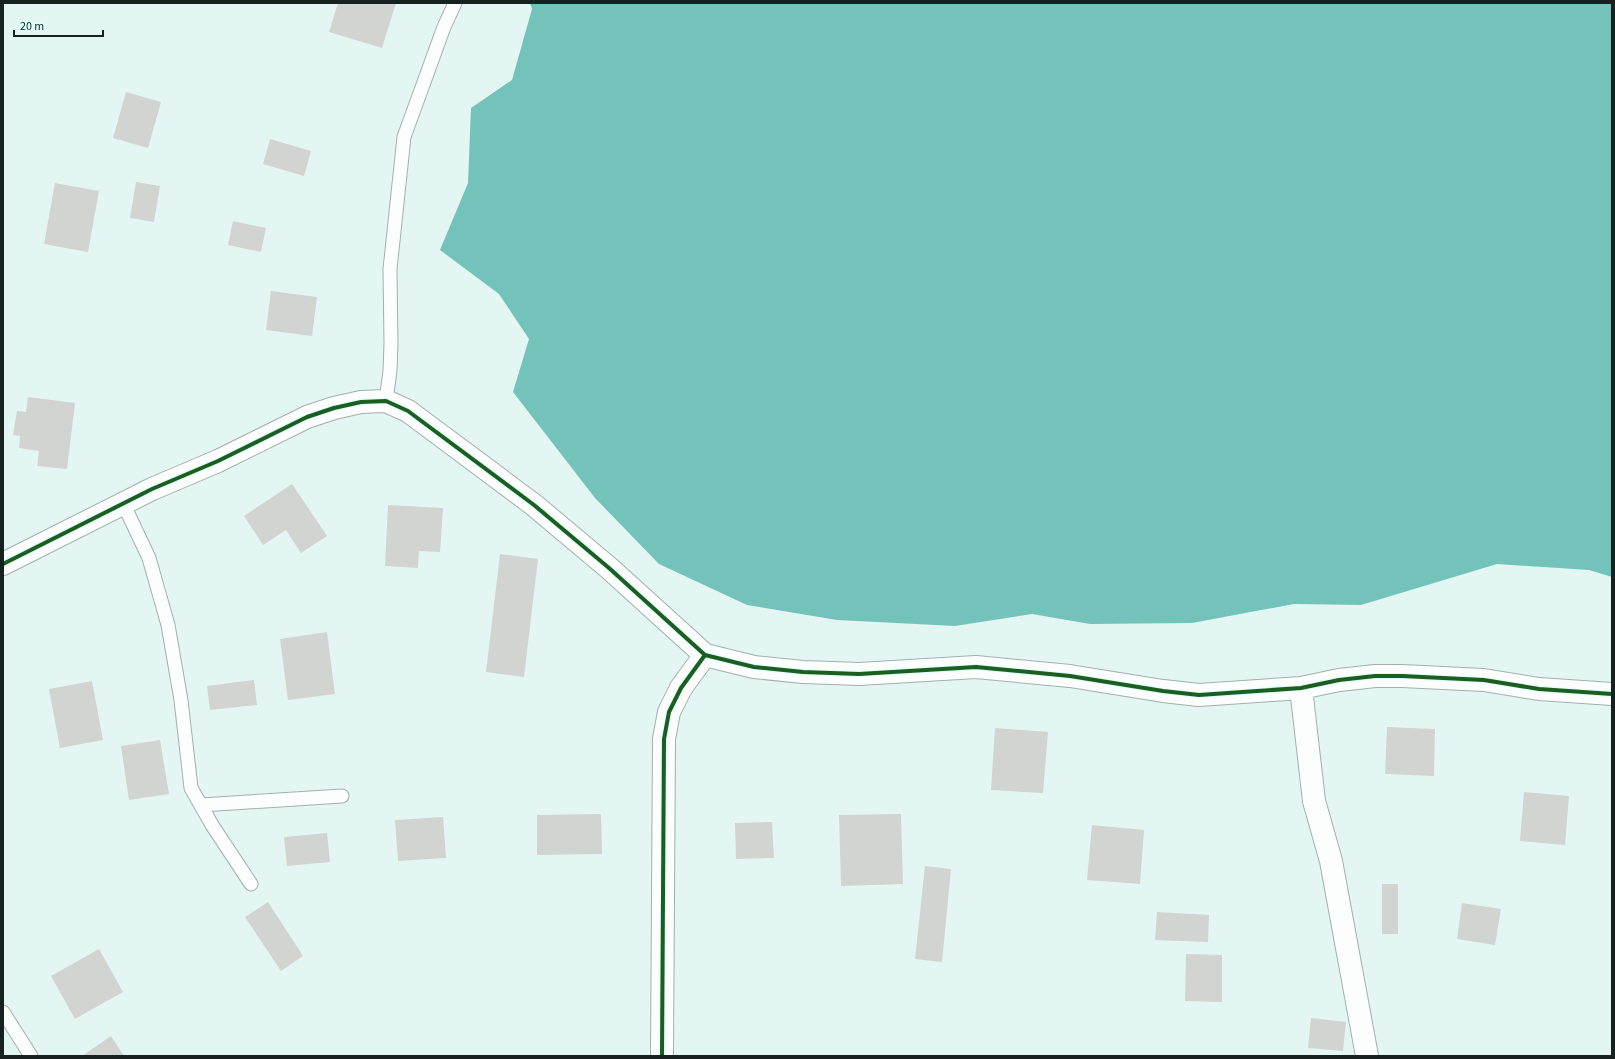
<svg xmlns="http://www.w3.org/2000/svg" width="1615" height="1059" font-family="'Source Sans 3',sans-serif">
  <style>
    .water { fill: #74c3ba }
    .building { fill: #d1d4d1 }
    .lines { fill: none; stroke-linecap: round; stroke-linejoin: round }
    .service-casing { stroke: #a1b0ae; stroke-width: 15 }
    .minor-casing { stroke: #a1b0ae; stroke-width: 24 }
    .service { stroke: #fbfefd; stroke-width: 13 }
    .minor { stroke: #fbfefd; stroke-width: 22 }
    .cycleway-casing { stroke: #dcfef9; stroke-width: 6 }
    .cycleway { stroke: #1b5e20; stroke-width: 4 }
  </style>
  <rect width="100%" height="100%" fill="#e4f6f3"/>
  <!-- water -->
  <path class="water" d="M530,3H1612V577L1589,570L1497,564L1361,605L1294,604L1192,623L1090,624L1032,614L955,626L837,620L747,605L659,564L595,498L513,392L529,339L499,294L440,250L468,183L471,108L512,80L532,9Z"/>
  <!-- building -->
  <path class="building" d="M338,3H396L382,48L329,32Z
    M126,92L161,102L148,148L113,138Z
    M270,139L311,151L304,176L263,164Z
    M136,182L160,186L154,222L130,218Z
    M55,183L99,191L88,252L44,244Z
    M233,221L266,228L261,252L228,245Z
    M271,291L317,297L312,336L266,330Z
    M28,397L75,403L67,469L37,466L39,451L19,448L20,436L13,435L17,411L26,412Z
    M292,484L327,536L301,553L286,530L263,545L244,516Z
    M388,505L443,508L440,552L419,551L418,568L385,566Z
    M500,554L538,559L524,677L486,672Z
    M327,632L335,694L288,700L280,639Z
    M254,680L257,705L210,710L207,686Z
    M92,681L103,740L60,748L49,689Z
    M1387,727L1435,729L1434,776L1385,774Z
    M995,728L1048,732L1043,793L991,790Z
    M160,740L169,794L129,800L121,746Z
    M1524,792L1569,796L1565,845L1520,841Z
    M601,814L602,854L537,855V815Z
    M901,814L903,884L841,886L839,815Z
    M443,817L446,858L398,861L395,820Z
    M772,822L774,858L736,859L735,823Z
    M1092,825L1144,830L1140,884L1087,880Z
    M327,833L330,862L287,866L284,837Z
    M925,866L951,869L942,962L915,959Z
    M1382,884H1398V934H1382Z
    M268,902L303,956L281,971L245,917Z
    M1462,903L1501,909L1495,945L1457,939Z
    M1157,912L1209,915L1208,942L1155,940Z
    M99,949L123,992L75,1019L51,976Z
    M1186,954L1222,955V1002L1185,1001Z
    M1311,1018L1346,1022L1343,1051L1308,1048Z
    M111,1036L124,1056H82Z"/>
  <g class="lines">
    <defs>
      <path id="service" d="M386,401L390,371L391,344L390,269L404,137L444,27L455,3
        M123,503L149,558L168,625L181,700L191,788L212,825L251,884
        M201,805L342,796
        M3,1012L31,1056"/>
      <path id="minor" d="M3,564L152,489L218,461L307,417L334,408L361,402L386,401L408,411L534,505L609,568L705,655L754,667L803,672L859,674L976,667L1070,676L1163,691L1199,695L1301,688L1339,680L1375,676H1402L1484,680L1539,689L1612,694
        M1301,688L1314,801L1331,861L1367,1056
        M662,1056L664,739L669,712L681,688L705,655"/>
    </defs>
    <!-- service casing -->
    <use href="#service" class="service-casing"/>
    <!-- minor casing -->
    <use href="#minor" class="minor-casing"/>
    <!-- service -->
    <use href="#service" class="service"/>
    <!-- minor -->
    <use href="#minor" class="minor"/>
    <defs>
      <path id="cycleway" d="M3,564L152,489L218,461L307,417L334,408L361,402L386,401L408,411L534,505L609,568L705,655L754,667L803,672L859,674L976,667L1070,676L1163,691L1199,695L1301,688L1339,680L1375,676H1402L1484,680L1539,689L1612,694
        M662,1056L664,739L669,712L681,688L705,655"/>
    </defs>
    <!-- cycleway casing -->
    <use href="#cycleway" class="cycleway-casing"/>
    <!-- cycleway -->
    <use href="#cycleway" class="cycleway"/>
  </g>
  <!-- border -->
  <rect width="1615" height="1059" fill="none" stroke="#152220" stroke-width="8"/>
  <!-- scale -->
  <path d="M14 30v6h89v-6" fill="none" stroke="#152220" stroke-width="2"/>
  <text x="20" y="30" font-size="12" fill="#152220" stroke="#dcfef9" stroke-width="3" paint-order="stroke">20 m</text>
</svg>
